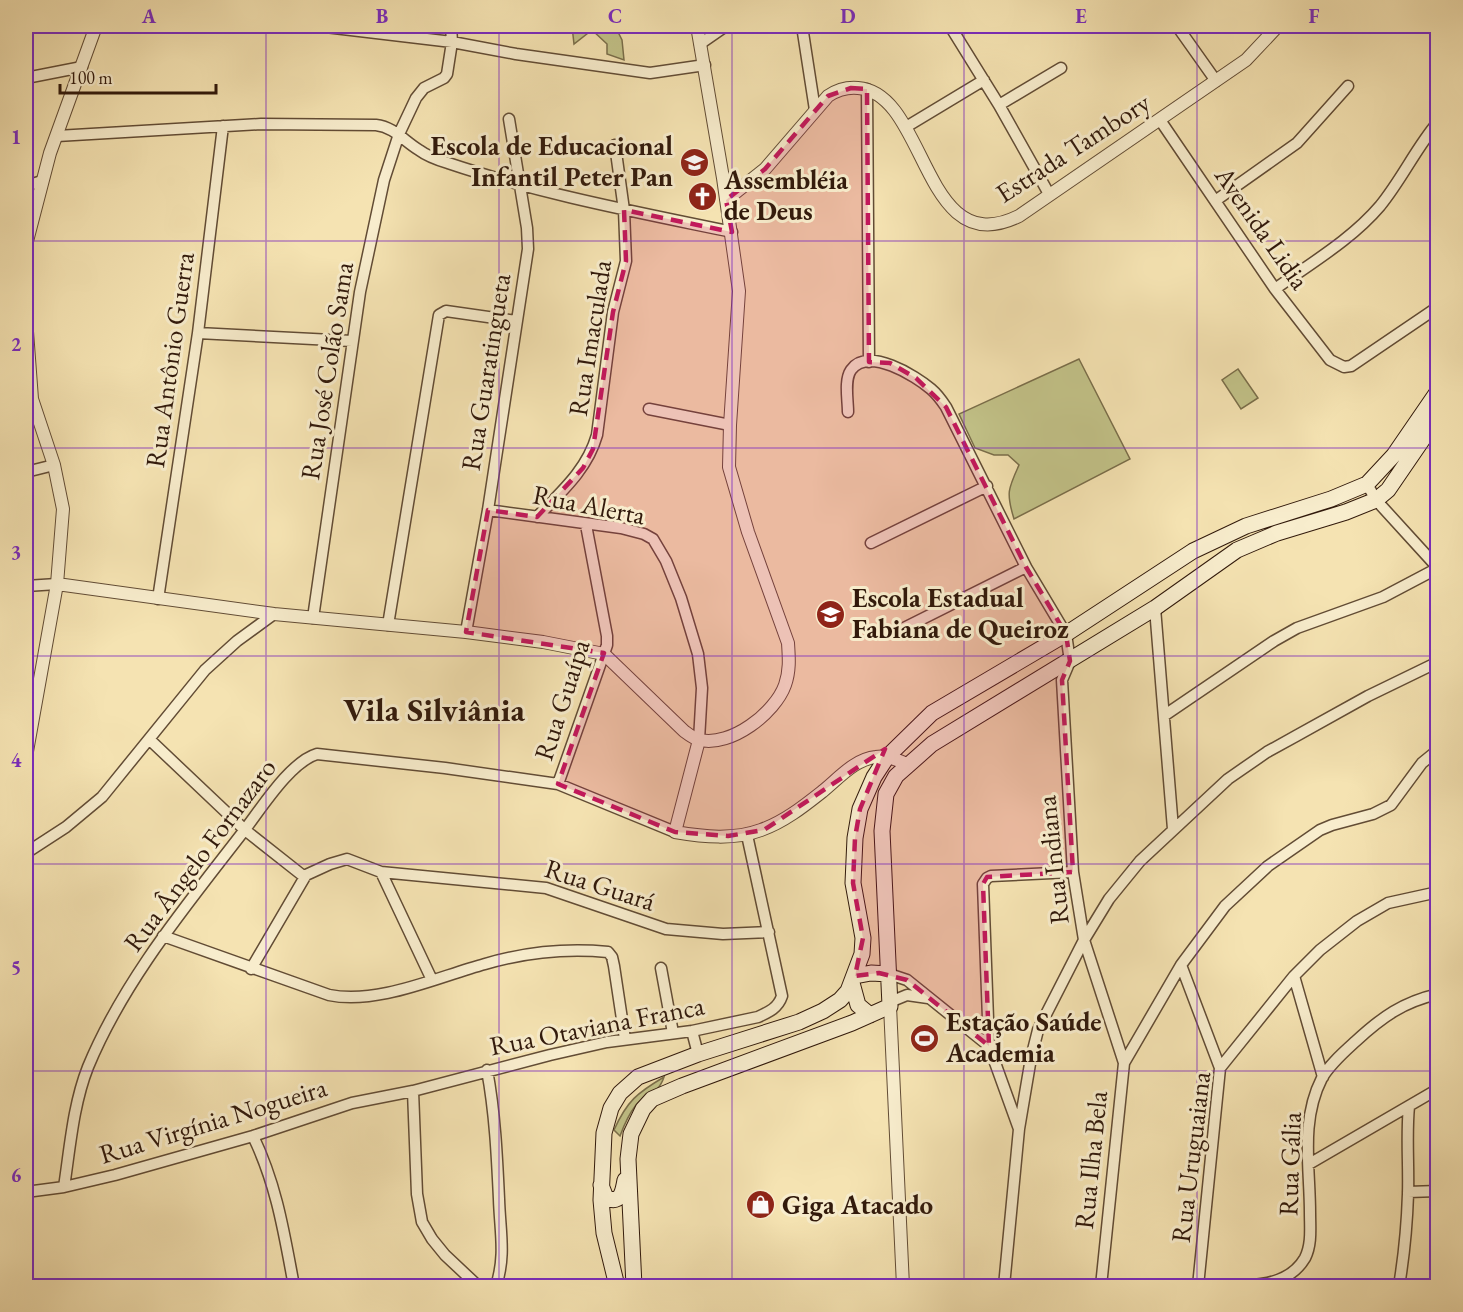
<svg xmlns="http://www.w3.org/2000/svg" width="1463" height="1312" font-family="'EB Garamond',serif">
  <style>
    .green { fill: #c2c288; stroke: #7a6e4a; stroke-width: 1.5 }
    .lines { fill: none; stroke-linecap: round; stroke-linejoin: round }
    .minor-casing { stroke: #624c35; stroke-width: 13 }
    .tertiary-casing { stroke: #624c35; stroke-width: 14 }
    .secondary-casing { stroke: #31190b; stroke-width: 17 }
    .minor { stroke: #f8edcd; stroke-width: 10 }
    .tertiary { stroke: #f8edcd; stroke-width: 12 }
    .secondary { stroke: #f8edcd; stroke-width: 15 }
    .marked { fill: #c2185b; fill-opacity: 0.2; stroke: #c2185b; stroke-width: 4.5; stroke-dasharray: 12 8; stroke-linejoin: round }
    .grid { fill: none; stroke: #7b2cbf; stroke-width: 1.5; stroke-opacity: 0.55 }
    .labels { text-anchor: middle; stroke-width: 6; stroke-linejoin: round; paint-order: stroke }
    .poi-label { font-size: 27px; font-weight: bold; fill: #31190b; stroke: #f8edcd; text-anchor: start }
    .street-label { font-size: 27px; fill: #31190b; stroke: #f8edcd }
    .district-label { font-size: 33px; font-weight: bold; fill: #31190b; stroke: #f8edcd }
    .neatline { fill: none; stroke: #7b2cbf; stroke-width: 2 }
    .grid-label { font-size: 20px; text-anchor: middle; font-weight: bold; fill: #7b2cbf }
  </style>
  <rect width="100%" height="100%" fill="#f5e3b2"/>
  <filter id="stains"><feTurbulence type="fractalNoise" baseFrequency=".00333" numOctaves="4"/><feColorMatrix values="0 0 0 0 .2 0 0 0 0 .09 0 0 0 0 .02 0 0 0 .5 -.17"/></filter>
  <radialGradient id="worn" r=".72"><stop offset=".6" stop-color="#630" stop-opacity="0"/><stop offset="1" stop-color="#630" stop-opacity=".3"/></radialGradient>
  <!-- green -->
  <path class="green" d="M572,26H615L622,40L624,60L607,54V44L592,30L574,44Z
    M1079,359L1130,459L1014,519C1006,493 1008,489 1019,465L1008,455H994L975,448L959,414Z
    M1238,369L1258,398L1241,409L1222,380Z
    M664,1077C658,1095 647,1093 636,1105C629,1114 624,1125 620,1136L614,1130C627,1101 637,1093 664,1077Z"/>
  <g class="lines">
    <defs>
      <path id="minor" d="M317,26L452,42L516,54L650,73L705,65
        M802,26L815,110
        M950,26L999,105L1049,194
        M1177,26L1216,81
        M700,44L726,26
        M26,78L82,67
        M867,89L869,362
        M999,105L1061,68
        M1160,120L1275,289L1330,360L1344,367L1351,366L1438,307
        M906,127L984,80
        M57,136L261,124L376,125C394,127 404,141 419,150C427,156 438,160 448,163C540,194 636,212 732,232
        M26,186L42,181
        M1215,201L1297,143L1348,86
        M1275,289C1311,263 1351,240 1380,206C1402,179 1416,148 1438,122
        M198,333L352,341
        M649,409L730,425
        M848,412C848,400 844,380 851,370C868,346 916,376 931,389C937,394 942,401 946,407L1026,567L1066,634L1070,661L1062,680L1073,872L1084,940L1124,1063
        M26,472L54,465
        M1367,484L1376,500L1438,568
        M488,510L621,528L644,534L653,539L666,561L681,598L698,654L702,688L699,740
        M537,517C561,492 587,470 597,435L613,312L626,261L624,210L615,145
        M871,543L987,486
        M26,586L57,584
        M158,599L198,333L223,126
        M1155,608L1173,829
        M313,618L360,292L384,180L399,134L416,98L424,88L444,78L447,74L452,42L451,26
        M388,625L439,315L446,311L516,321
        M466,632L488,510L528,249L527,228L509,119
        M894,633L1026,567
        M1165,715L1274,641L1297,628L1383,597L1438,568
        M150,740L245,830L302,875H306L330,864L347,859L381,872L546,888L666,929L723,934L769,932
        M558,784L607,645V636L586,525
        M26,853L66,827L102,797L205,670L237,641L274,614
        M381,872L432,980
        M163,936L329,995C378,1005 437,977 485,964C526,952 566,948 608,952L612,957L614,966L625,1039
        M1181,965L1220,1068
        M661,968L673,1033
        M251,969L306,875
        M889,974L907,980L989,1046L1019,1129
        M1294,976L1323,1077
        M890,1002L907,995L928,998
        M692,1031L698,1054
        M989,1046L983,884L987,878L991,876L1073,872
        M487,1070C495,1113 497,1156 499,1199C500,1232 506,1255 496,1286
        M413,1091L417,1194L422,1222L432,1239L445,1255L478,1286
        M253,1136C277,1186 284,1233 294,1286
        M1309,1164L1438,1089
        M64,1187C70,1148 73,1105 88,1067C124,980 186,906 243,832C261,809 290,762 317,754L445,768L558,784L675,832
        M26,1192L64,1187L115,1175L253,1136L352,1103L413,1091L550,1055L607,1042L692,1031L758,1017C769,1012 778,1008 782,996L747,835
        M1408,1192L1438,1191
        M1004,1286L1019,1129L1031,1058L1038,1030L1084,940L1109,899L1140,861L1228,779L1267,752L1296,736L1368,696L1438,662
        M1101,1286L1124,1063L1181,965L1225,906L1268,866L1320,830L1332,825L1373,814L1391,805L1422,763L1438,750
        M1198,1286L1220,1068L1294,976L1320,950L1357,921L1388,903L1438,892
        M1246,1286C1269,1284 1292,1280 1305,1258C1312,1244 1310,1228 1310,1213C1310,1167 1300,1121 1322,1078C1330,1064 1344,1052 1356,1041C1382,1017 1403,1002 1438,994
        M1399,1286C1404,1256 1407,1225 1408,1194C1409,1165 1406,1136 1409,1106"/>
      <path id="tertiary" d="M726,200L765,169L828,96C837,90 847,87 858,88C928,93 922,264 1019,216L1246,60L1278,26
        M26,245L50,153L96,26
        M26,318L32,399L54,465L63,509L57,584L26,757
        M57,584L274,614L466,632L543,642L604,654L684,731C688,734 694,739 700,740C731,747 775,713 785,685C790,671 789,658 788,643L748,532L729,467L730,425L739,291L723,178L697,26
        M699,740L675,832C704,837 734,840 761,830C784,822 804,806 823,791C839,778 855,759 876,757C887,755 897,760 907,764
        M890,1006L903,1286"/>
      <path id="secondary" d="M855,976L871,973L889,974
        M852,983L858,1005L870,1015
        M601,1185L606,1198C621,1204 623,1192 625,1180
        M617,1286L604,1233L601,1200L604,1133L611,1108L620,1093L638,1077L698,1054L799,1022L823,1011L840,1000L848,991L862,954L863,938L853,883L855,838L860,809L874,777L887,757L932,713L1066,634L1193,551L1246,526L1331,499L1367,484L1394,455L1438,391
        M634,1286L628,1159L631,1134L643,1109L652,1099L682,1086L852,1023L890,1006L882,831L886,794L896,776L932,744L1155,608L1237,550L1277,533L1346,512L1376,500L1388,490L1438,417"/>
    </defs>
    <!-- minor casing -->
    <use href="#minor" class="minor-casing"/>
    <!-- tertiary casing -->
    <use href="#tertiary" class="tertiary-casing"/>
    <!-- secondary casing -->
    <use href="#secondary" class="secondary-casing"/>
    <!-- minor -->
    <use href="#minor" class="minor"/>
    <!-- tertiary -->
    <use href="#tertiary" class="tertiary"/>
    <!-- secondary -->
    <use href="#secondary" class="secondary"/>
  </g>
  <!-- marked area -->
  <path class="marked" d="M851,88L867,89L869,362L890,363L916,378L946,407L1026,567L1066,634L1070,661L1062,680L1073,872L987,877L983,884L989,1046L907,980L879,973L855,976L863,938L853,883L855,838L860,809L885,749L764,830L728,836L675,832L558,784L604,653L466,632L488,510L537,517L583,468L593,449L613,312L626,261L624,210L732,232L726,200L765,169L828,96Z"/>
  <!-- grid -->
  <path class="grid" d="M266,26V1286M499,26V1286M732,26V1286M964,26V1286M1197,26V1286M26,241H1438M26,448H1438M26,656H1438M26,864H1438M26,1071H1438"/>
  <!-- icons -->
  <defs>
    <symbol id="school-disc" viewBox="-11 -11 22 22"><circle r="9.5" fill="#8f2418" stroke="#f8edcd"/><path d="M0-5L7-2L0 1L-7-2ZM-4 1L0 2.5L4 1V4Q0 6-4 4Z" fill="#fff"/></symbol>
    <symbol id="church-disc" viewBox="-11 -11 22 22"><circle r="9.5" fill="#8f2418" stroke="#f8edcd"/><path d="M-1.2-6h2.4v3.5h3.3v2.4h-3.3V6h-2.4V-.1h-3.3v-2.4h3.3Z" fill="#fff"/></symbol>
    <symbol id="stadium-disc" viewBox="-11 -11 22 22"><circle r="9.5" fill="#8f2418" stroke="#f8edcd"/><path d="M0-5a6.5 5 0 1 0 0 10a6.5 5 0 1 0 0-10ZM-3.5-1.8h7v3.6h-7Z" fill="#fff"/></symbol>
    <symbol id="shop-disc" viewBox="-11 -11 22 22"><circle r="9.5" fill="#8f2418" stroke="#f8edcd"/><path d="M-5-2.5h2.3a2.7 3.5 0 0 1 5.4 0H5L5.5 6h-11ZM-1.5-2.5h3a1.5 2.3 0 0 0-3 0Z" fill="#fff"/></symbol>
  </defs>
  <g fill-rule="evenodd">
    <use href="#school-disc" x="678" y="146" width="33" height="33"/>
    <use href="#church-disc" x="686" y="180" width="33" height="33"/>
    <use href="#school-disc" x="814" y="598" width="33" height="33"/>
    <use href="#stadium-disc" x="908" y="1022" width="33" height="33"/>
    <use href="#shop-disc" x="744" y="1188" width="33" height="33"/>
  </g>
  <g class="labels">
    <!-- poi labels -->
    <g class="poi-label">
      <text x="673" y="155" text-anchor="end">Escola de Educacional<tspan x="673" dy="31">Infantil Peter Pan</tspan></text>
      <text x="724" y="189">Assembléia<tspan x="724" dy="31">de Deus</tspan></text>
      <text x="852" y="607">Escola Estadual<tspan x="852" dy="31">Fabiana de Queiroz</tspan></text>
      <text x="946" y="1031">Estação Saúde<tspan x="946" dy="31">Academia</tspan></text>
      <text x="782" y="1214">Giga Atacado</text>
    </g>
    <!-- street labels -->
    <g class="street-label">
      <text transform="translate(1073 148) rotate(-33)" y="9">Estrada Tambory</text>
      <text transform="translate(1262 228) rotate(55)" y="9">Avenida Lidia</text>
      <text transform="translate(590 338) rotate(-81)" y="9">Rua Imaculada</text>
      <text transform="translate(170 360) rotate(-82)" y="9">Rua Antônio Guerra</text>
      <text transform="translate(327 371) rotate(-81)" y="9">Rua José Colão Sama</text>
      <text transform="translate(486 372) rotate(-81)" y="9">Rua Guaratingueta</text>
      <text transform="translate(589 505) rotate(11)" y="9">Rua Alerta</text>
      <text transform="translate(562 700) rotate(-72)" y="9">Rua Guaípa</text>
      <text transform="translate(200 855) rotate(-53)" y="9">Rua Ângelo Fornazaro</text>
      <text transform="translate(1053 860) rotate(-96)" y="9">Rua Indiana</text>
      <text transform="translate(600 885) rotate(18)" y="9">Rua Guará</text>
      <text transform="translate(597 1026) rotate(-11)" y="9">Rua Otaviana Franca</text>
      <text transform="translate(213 1121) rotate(-17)" y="9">Rua Virgínia Nogueira</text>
      <text transform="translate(1191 1157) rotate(-83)" y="9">Rua Uruguaiana</text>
      <text transform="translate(1091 1160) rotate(-84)" y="9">Rua Ilha Bela</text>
      <text transform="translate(1290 1164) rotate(-88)" y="9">Rua Gália</text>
    </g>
    <!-- district labels -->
    <g class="district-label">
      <text x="434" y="721">Vila Silviânia</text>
    </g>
  </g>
  <!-- margin -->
  <rect width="1463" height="1312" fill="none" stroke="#f5e3b2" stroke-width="66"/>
  <!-- scale -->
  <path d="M60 84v9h156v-9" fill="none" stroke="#31190b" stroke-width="3"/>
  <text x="69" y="84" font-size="18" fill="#31190b" stroke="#f8edcd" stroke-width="4.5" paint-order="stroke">100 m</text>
  <rect x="33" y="33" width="1397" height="1246" class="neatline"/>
  <g class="grid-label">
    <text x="149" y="23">A</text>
    <text x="382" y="23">B</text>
    <text x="615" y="23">C</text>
    <text x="848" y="23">D</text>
    <text x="1081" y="23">E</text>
    <text x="1314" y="23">F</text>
    <text x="16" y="144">1</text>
    <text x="16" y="351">2</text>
    <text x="16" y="559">3</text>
    <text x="16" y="767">4</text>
    <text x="16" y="974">5</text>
    <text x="16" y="1182">6</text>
  </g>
  <rect width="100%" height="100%" filter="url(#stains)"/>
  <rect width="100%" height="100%" fill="url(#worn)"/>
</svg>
